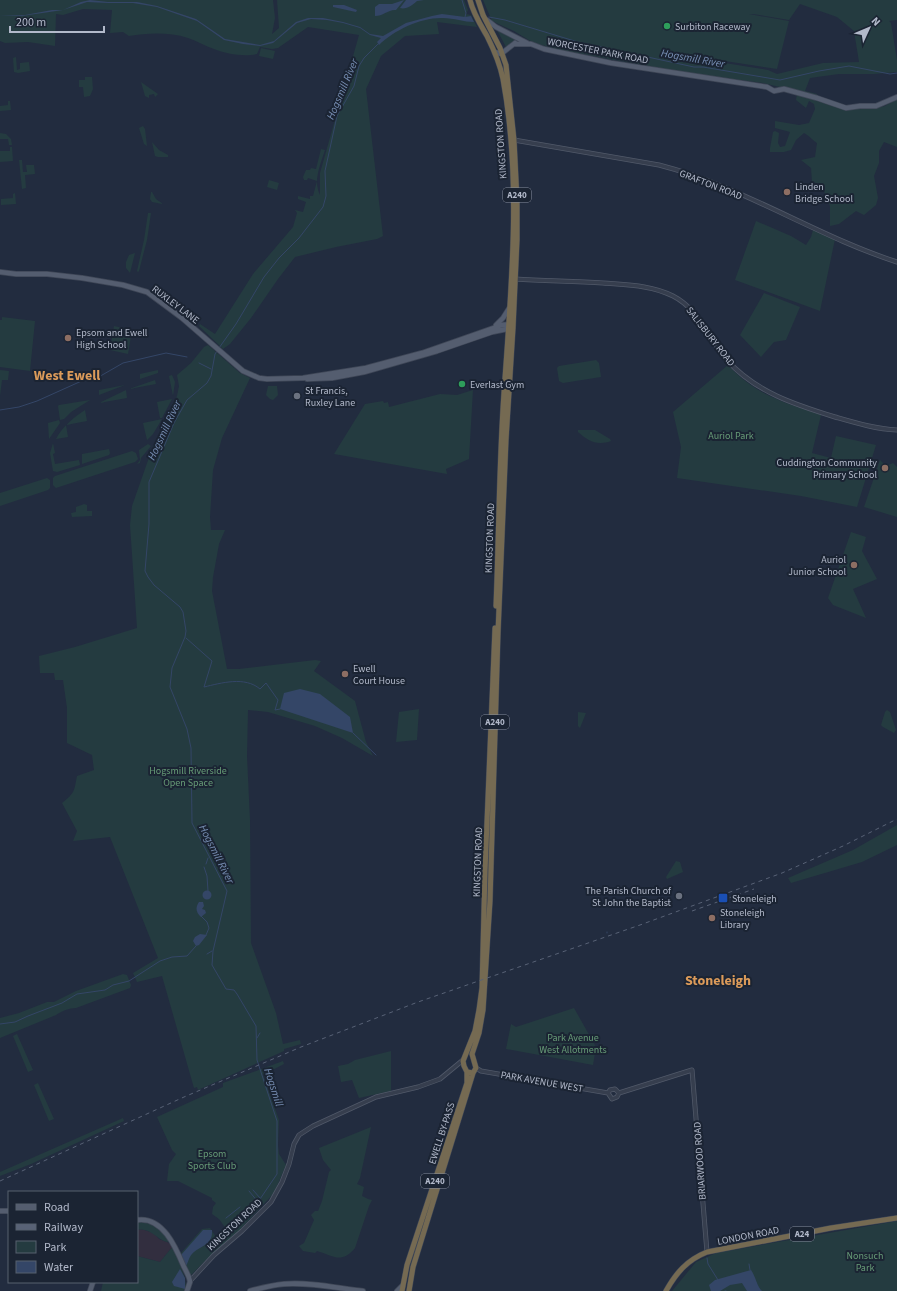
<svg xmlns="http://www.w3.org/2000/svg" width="897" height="1291" font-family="'Source Sans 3',sans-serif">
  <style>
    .medical { fill: #322e3f }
    .green { fill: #243b40; fill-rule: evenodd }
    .water { fill: #344667 }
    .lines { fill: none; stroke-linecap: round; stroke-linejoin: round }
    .stream { stroke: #344667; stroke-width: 1 }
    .minor-casing { stroke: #515969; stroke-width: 5 }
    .major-casing { stroke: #3f4757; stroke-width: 6 }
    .highway-casing { stroke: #3e4656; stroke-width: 6 }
    .minor { stroke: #363e4e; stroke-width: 3.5 }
    .major { stroke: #545d6f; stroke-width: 4.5 }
    .highway { stroke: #756a52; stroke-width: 5 }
    .rail { stroke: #586276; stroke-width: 1; stroke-dasharray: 4 4; stroke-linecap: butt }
    .leisure-dot { fill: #2e9e5b; stroke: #1b2433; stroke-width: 1.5 }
    .education-dot { fill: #8d6e63; stroke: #1b2433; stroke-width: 1.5 }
    .worship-dot { fill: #6b7280; stroke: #1b2433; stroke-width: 1.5 }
    .transit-dot { fill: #1a4fb4; stroke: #1b2433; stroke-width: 1.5 }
    .labels { text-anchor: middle; stroke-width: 4; stroke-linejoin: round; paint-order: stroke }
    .shield { fill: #1b2433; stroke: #858c9d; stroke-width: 1 }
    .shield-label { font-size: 9px; font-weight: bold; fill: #b2b9ca }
    .poi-label { font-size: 10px; fill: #b2b9ca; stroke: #1b2433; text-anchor: start }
    .street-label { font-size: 10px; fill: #b2b9ca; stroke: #1b2433 }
    .park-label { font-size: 10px; fill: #679c77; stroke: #1b2433 }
    .water-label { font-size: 11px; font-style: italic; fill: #778eb3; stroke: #1b2433 }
    .district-label { font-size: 14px; font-weight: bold; fill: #dc9b5a; stroke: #1b2433 }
  </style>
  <rect width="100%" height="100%" fill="#222c3f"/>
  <!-- medical -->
  <path class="medical" d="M141,1229L154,1233L159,1239L167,1242L173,1246L160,1262L137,1256V1230Z"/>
  <!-- green -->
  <path class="green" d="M0,0H273L275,18L272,34L279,28L277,0H464L468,10L466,14L471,15L477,27L437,22L439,34L405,36L381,56L366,89L383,236L377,239L336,247L295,257L278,279L251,318L230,344L223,349L199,326L200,324L215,334L253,274L293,227L297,213L295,210L303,212L306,202L298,199V196L310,199V196H313L317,181L308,178L307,180H304L303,177L306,170H310L311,168L316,169L321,149L325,150C320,166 313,181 320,195V173L359,35L308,27L278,48L272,49L260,47L257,54C245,57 226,54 214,49C205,46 197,41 188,38C169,32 148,33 129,36L123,32L110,33L112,10L83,9L63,15L56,14L55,46L28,42L5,43L0,41Z
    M483,0H897V20L889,21L891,23L897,60V72L874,74H839L810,78L805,91L817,94L816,96L763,83L686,73L555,49L532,42L514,31L492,21ZM800,4L837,17L854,31L859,62L823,63L777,74L768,70L712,61V59L777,69L789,21L749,14H753L789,20Z
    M497,30L514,38V41L506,47Z
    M261,48L275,51L273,59L259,56Z
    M16,57L17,70L20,69V63L29,62L30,71L18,73L14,72L13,58Z
    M85,77H92L93,89L90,96L84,97L83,87H79V80H85Z
    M141,82L158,94L155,97L154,94L149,95V98L145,96Z
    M797,94L846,110L863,107L873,109L885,106L897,99V147L884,142L879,151V163L874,176L878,198L876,205L864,215L856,211L839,224L830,226V206L821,184L812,182L811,168L801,160L815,157L817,143C812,140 810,136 804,133L796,140L791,150L784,152H770V148L773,132L775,131L779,133L778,143L780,147L785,146L790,132L775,128V121L799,125L809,123L815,109L814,104L809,101L806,108L796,100Z
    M8,101H10L11,110L0,111V106L8,105Z
    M143,126L145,129L147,146L144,144L139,128Z
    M0,133L6,134L11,139L12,145H9L8,139H0Z
    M152,142L159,150L168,155V157H158L155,156Z
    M10,147H12L13,161L0,162V151H10Z
    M19,160H22L23,172H27L26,165H34L35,174L25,175L26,188L22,189Z
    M269,180L279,183L277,190L267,187Z
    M151,192H152L156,199L163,204L152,202L150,199Z
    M15,193L16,204L1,205V199L13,198V194Z
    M148,213H151L147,240L139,271L138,272L137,271L144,240Z
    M756,221L791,236L806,245L811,237L813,230L835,239L820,311L735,280Z
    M135,253L130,273L126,268V262L129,255Z
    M764,293L800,307L786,340L774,342L761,357L740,335Z
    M2,317L35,321L30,371L0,367V320H2Z
    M114,326L132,330L128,354L110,350Z
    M208,345L240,373L250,378L222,438L213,470L210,517L211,530H225L219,544L213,577L212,591L227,669H239L315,660L321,661L314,671L355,701L366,742L373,756L342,738L315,726L268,712L248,710L247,756L250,820L251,943L276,1013L283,1044L300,1040L301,1044L284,1049V1051L198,1090L197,1087L194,1088L162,976L137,982L133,973L158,958L110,837L73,841L77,831L62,803C75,793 74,791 77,776L94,770L92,755L67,743V708L63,680H55L54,673H40L39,656L75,647L137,628L130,525L132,506L152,449L177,396L179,386L177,375L191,363L204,347Z
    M596,360L599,363L601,377L563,383L559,381L557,368L559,366Z
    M728,365C757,396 783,402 821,415L812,453L831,458L836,436L876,445L857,507L801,496L677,478L681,447L673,412Z
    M0,370L9,371L8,380H2L0,396Z
    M158,370V373L140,379V374Z
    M172,375L175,382L173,396L169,376Z
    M155,380L156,384L129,389Z
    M125,385L99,395V390Z
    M268,386H277L278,395L273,400L270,399L266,395Z
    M126,390L127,398L99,403Z
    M473,390L469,459L446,469L447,474L334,454L365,404L383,401L384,403L388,402L389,407L440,394L457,395Z
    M172,399L162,418H160L157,402Z
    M90,400L71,412L64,419L60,420L58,406L59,405Z
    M85,410L87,421L66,425L68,437L56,439C63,426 73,418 85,410Z
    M162,419L153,434L147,440L143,423Z
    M59,420L60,423L49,439L48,423Z
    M578,430H595L610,439L611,441C597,446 588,441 578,432Z
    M53,443L55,453L53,454L55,464L79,460L80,465L57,472L53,471L50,453Z
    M148,444L151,446L141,458L140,463L137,464L140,460L139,450Z
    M109,449L110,453L109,455L82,464V454Z
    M132,451L136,453L138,459L135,462L56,488L53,485V478L55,476Z
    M880,460L886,466L893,463L897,467V517L864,507Z
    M47,478L50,480V488L48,490L0,506V493Z
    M84,504L87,505V511H92V516L72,517L71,513L76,512V507Z
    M851,532L866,537L862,551L877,579L853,589L866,618L833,605L828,598Z
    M419,709L417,740L396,742L399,712Z
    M887,710L890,712L896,730L894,733L883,727L881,725L885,712Z
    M578,712L586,713L580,728L578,726Z
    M897,825V845L862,862L791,883L788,878L853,850Z
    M676,861L680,862L683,872L667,879L666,877Z
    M123,974L127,975L131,985L130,988L76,1008C69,1008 62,1011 56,1015L0,1038V1018L19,1013L47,1002H54L76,991Z
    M574,1008L596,1047L593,1065L506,1049L511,1024L516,1027Z
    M17,1034L33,1070L28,1072L13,1036Z
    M391,1051V1091L359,1098L352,1080L341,1082L338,1066L348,1064L355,1060Z
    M283,1061L284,1064L263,1075L279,1120L278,1145L279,1154L286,1165L274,1193L233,1237L211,1255L190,1276L181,1253L202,1229L210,1228L216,1237L227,1230L219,1219L212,1214L213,1207L216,1203L212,1200V1198L178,1181H167L169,1164L176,1154L172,1150L157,1117L223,1087V1083Z
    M38,1083L54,1119L49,1121L34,1085Z
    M123,1118L124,1121L31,1164L0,1176V1172Z
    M371,1127L360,1178L357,1184L364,1187L362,1196L368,1199L372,1200L369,1206L355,1248C341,1265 332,1255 317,1251L315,1253L303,1251L299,1246L304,1243L314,1220L311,1215L315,1211H318L322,1201L329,1172L331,1170L323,1160L319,1148Z
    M897,1221V1291H672L696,1262L716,1253Z
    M137,1222C155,1223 159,1227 169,1241L167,1242C156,1239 150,1227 137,1230Z
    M173,1246L184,1275L186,1286L184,1291H101L103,1282H137V1256L160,1262Z"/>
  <!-- water -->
  <path class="water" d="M90,0L108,2H137L157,6L196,19L225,39L260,45L274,41L296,22L308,18H323L343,22L360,27L370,34L383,36L406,23L432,16L442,14L465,17L471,16L474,22C464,22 454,18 443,18C422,17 394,30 379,45L377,42L381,38L370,35L360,28L343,23L327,20L311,19L297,23L273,43L260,46L243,44L224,40L197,21L174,13L157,7L133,3H108L87,2L63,10L22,16H0L25,15L52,10H63L81,2Z
    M404,0L396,10C389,9 383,16 375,16V7L379,4H392Z
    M406,0H424L417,1C413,5 406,10 400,8Z
    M333,5H344L357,10L356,12C348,10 341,9 333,7Z
    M300,689L320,694L350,717L353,733L280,709L284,693Z
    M202.5 895a4.5 4.5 0 1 1 9 0a4.5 4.5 0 1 1-9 0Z
    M199,902H203L204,906L202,909L205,910L206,913L201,917C196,912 195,908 199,902Z
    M200,934L207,935L199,945L196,946L193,941L195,937Z
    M203,1230H212C213,1246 200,1245 192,1254C189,1257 188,1263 186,1266L181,1255Z
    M180,1269L185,1278V1289L174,1286L172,1282Z
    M751,1270C756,1277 757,1287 762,1291H747L742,1283L730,1285L720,1291H711L709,1285L715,1280Z"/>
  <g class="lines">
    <!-- stream -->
    <path class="stream" d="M462,0L466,13L465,17
      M489,17L505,20L578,42L694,67H703L780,80L819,71L849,66L890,74L897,73
      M219,348L236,324L264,277L279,258L299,238L323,207L326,196L325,171L337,116L354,86L359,66L364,58L379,43
      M217,351L215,354L211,376L207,383L187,400L174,423L149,482V524L145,571L148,577L154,585L180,607L183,612L186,631L185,637L172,668L170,687L187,729L191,748L192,823L227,891L213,951L212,965L226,989L234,990L237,994L256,1026L257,1060L277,1121V1174L258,1202L247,1214L230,1225
      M199,363L211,369
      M0,410L19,407L37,401L86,379L97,378L123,363L166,353L187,357
      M186,638L212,661L204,687C221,683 245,676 260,689L266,683L278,700L275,710L280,709
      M353,733L376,755
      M206,864L208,858
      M204,867L207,876L208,891
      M201,916L207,922L209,928L206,935
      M607,932V933
      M207,954L212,951
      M0,1024L15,1022L28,1016L62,1003L77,994L105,990L113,985L129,981L160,961L172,957L187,956L196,946
      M257,1038L260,1033
      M253,1190L260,1198
      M249,1191L258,1202
      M226,1218L240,1207
      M707,1258L708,1264L718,1280
      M749,1264L750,1270
      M725,1291H726"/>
    <defs>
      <path id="minor" d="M514,140L659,165C742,186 816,236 897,262
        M515,279C544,281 573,281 603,283C627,285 651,285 673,296C699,309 709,339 727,360C755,392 796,405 835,417C856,423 876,429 897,430
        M476,1068L481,1071L608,1093
        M608,1093L612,1099L617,1097L619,1093
        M608,1093L610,1090L615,1089L619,1093
        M619,1093L692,1070L707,1252
        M190,1281L214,1255L242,1231L271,1202L282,1182L289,1164L294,1144L299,1135L313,1126L376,1097L418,1087L440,1079L463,1060"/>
      <path id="major" d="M487,20L496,27L527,43
        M514,44H531L544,49L611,63L767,87L774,91L784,89L817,98L846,108L860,106H876L897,97
        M495,52L501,54L515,43
        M0,272L16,274H47L82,278L123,285L147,292L182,318L243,371L259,378L267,379L303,378L366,368L422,353L502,325L512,324
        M496,325L503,318L510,307
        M307,379L332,378L364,372L437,351L492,332L512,328
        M0,1211H9
        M137,1220C163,1216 176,1248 184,1267C186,1271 190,1278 190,1282C189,1285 188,1288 187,1291
        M90,1291L93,1282
        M250,1291C261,1288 272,1285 284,1284C310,1282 337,1288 363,1291
        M397,1291L402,1286"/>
      <path id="highway" d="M470,0C473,13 480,24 487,36C494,50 500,64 503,79C522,181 511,290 504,393C499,464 499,535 496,606
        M473,1073L467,1072L464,1066L463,1061L475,1031L479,1010L482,988L485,871L495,628
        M402,1291L407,1265L467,1083V1072
        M409,1291L413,1267L473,1073L476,1068L472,1054L479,1033L483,1010L490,901L498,633L506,440L513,328L517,240V200L514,140L506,65L500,48L483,15L478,0
        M666,1291C676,1273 687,1260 707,1252L831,1228L897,1218"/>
    </defs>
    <!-- minor casing -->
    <use href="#minor" class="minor-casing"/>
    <!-- major casing -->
    <use href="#major" class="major-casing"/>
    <!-- highway casing -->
    <use href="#highway" class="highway-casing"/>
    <!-- minor -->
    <use href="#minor" class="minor"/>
    <!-- major -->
    <use href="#major" class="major"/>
    <!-- highway -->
    <use href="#highway" class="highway"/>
    <!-- rail -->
    <path class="rail" d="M692,911L754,889
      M0,1181L184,1097L301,1047L418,1002L640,925L782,873L843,846L897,819"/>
  </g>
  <!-- markers -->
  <g class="leisure-dot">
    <circle cx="667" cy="26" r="4"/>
    <circle cx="462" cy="384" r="4"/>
  </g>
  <g class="education-dot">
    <circle cx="787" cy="192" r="4"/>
    <circle cx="68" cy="338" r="4"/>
    <circle cx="885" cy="468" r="4"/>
    <circle cx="854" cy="565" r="4"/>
    <circle cx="345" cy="674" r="4"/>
    <circle cx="712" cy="918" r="4"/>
  </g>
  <g class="worship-dot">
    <circle cx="297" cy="396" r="4"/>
    <circle cx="679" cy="896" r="4"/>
  </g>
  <rect class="transit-dot" x="718" y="893" width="10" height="10" rx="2"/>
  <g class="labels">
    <!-- shield labels -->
    <g class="shield">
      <rect x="503" y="188" width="28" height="14" rx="3"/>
      <rect x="481" y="715" width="28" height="14" rx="3"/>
      <rect x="421" y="1174" width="28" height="14" rx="3"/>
      <rect x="790" y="1227" width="24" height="14" rx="3"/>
    </g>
    <g class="shield-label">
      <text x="517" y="198">A240</text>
      <text x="495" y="725">A240</text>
      <text x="435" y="1184">A240</text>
      <text x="802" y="1237">A24</text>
    </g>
    <!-- poi labels -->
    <g class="poi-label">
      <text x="675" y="30">Surbiton Raceway</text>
      <text x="795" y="190">Linden<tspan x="795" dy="12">Bridge School</tspan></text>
      <text x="76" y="336">Epsom and Ewell<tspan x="76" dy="12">High School</tspan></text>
      <text x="470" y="388">Everlast Gym</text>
      <text x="305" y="394">St Francis,<tspan x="305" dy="12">Ruxley Lane</tspan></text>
      <text x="877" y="466" text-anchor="end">Cuddington Community<tspan x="877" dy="12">Primary School</tspan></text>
      <text x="846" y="563" text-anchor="end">Auriol<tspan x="846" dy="12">Junior School</tspan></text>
      <text x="353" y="672">Ewell<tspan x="353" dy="12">Court House</tspan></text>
      <text x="671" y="894" text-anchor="end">The Parish Church of<tspan x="671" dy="12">St John the Baptist</tspan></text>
      <text x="732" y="902">Stoneleigh</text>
      <text x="720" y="916">Stoneleigh<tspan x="720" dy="12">Library</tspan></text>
    </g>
    <!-- street labels -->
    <g class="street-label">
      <text transform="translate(598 50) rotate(11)" y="4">WORCESTER PARK ROAD</text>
      <text transform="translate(500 144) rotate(-94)" y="4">KINGSTON ROAD</text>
      <text transform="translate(711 184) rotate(21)" y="4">GRAFTON ROAD</text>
      <text transform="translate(176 304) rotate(37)" y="4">RUXLEY LANE</text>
      <text transform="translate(711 336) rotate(52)" y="4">SALISBURY ROAD</text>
      <text transform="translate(489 538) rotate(-88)" y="4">KINGSTON ROAD</text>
      <text transform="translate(477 862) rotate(-88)" y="4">KINGSTON ROAD</text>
      <text transform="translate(542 1081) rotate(10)" y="4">PARK AVENUE WEST</text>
      <text transform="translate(441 1133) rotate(-72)" y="4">EWELL BY-PASS</text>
      <text transform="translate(699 1161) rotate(-94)" y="4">BRIARWOOD ROAD</text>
      <text transform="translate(234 1224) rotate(-43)" y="4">KINGSTON ROAD</text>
      <text transform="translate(748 1235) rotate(-11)" y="4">LONDON ROAD</text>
    </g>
    <!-- park labels -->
    <g class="park-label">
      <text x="731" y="439">Auriol Park</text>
      <text x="188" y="774">Hogsmill Riverside<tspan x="188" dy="12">Open Space</tspan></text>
      <text x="573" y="1041">Park Avenue<tspan x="573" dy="12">West Allotments</tspan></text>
      <text x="212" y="1157">Epsom<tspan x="212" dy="12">Sports Club</tspan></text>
      <text x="865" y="1259">Nonsuch<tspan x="865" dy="12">Park</tspan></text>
    </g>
    <!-- water labels -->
    <g class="water-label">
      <text transform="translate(693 58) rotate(10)" y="4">Hogsmill River</text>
      <text transform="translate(342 89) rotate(-67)" y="4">Hogsmill River</text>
      <text transform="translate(164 430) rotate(-65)" y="4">Hogsmill River</text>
      <text transform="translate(217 854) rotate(63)" y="4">Hogsmill River</text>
      <text transform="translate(274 1087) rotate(72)" y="4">Hogsmill</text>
    </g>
    <!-- district labels -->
    <g class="district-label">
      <text x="67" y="380">West Ewell</text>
      <text x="718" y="985">Stoneleigh</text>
    </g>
  </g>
  <!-- legend -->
  <rect x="8" y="1191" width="130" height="92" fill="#1b2433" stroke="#57606f"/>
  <rect x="16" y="1204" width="20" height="6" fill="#545d6f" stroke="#57606f"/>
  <text x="44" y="1211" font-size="12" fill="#b2b9ca">Road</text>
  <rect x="16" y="1224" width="20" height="6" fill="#586276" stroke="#57606f"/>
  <text x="44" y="1231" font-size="12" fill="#b2b9ca">Railway</text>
  <rect x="16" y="1241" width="20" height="12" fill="#243b40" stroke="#57606f"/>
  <text x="44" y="1251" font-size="12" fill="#b2b9ca">Park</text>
  <rect x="16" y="1261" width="20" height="12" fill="#344667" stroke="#57606f"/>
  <text x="44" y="1271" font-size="12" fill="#b2b9ca">Water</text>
  <!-- north arrow -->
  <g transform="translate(869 28) rotate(46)" stroke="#1b2433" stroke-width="3" paint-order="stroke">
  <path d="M0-3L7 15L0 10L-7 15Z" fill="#b2b9ca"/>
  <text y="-6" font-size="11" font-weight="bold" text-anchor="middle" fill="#b2b9ca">N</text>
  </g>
  <!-- scale -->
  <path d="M10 26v6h94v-6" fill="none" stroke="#b2b9ca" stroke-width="2"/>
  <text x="16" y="26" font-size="12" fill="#b2b9ca" stroke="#1b2433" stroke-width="3" paint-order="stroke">200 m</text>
</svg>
